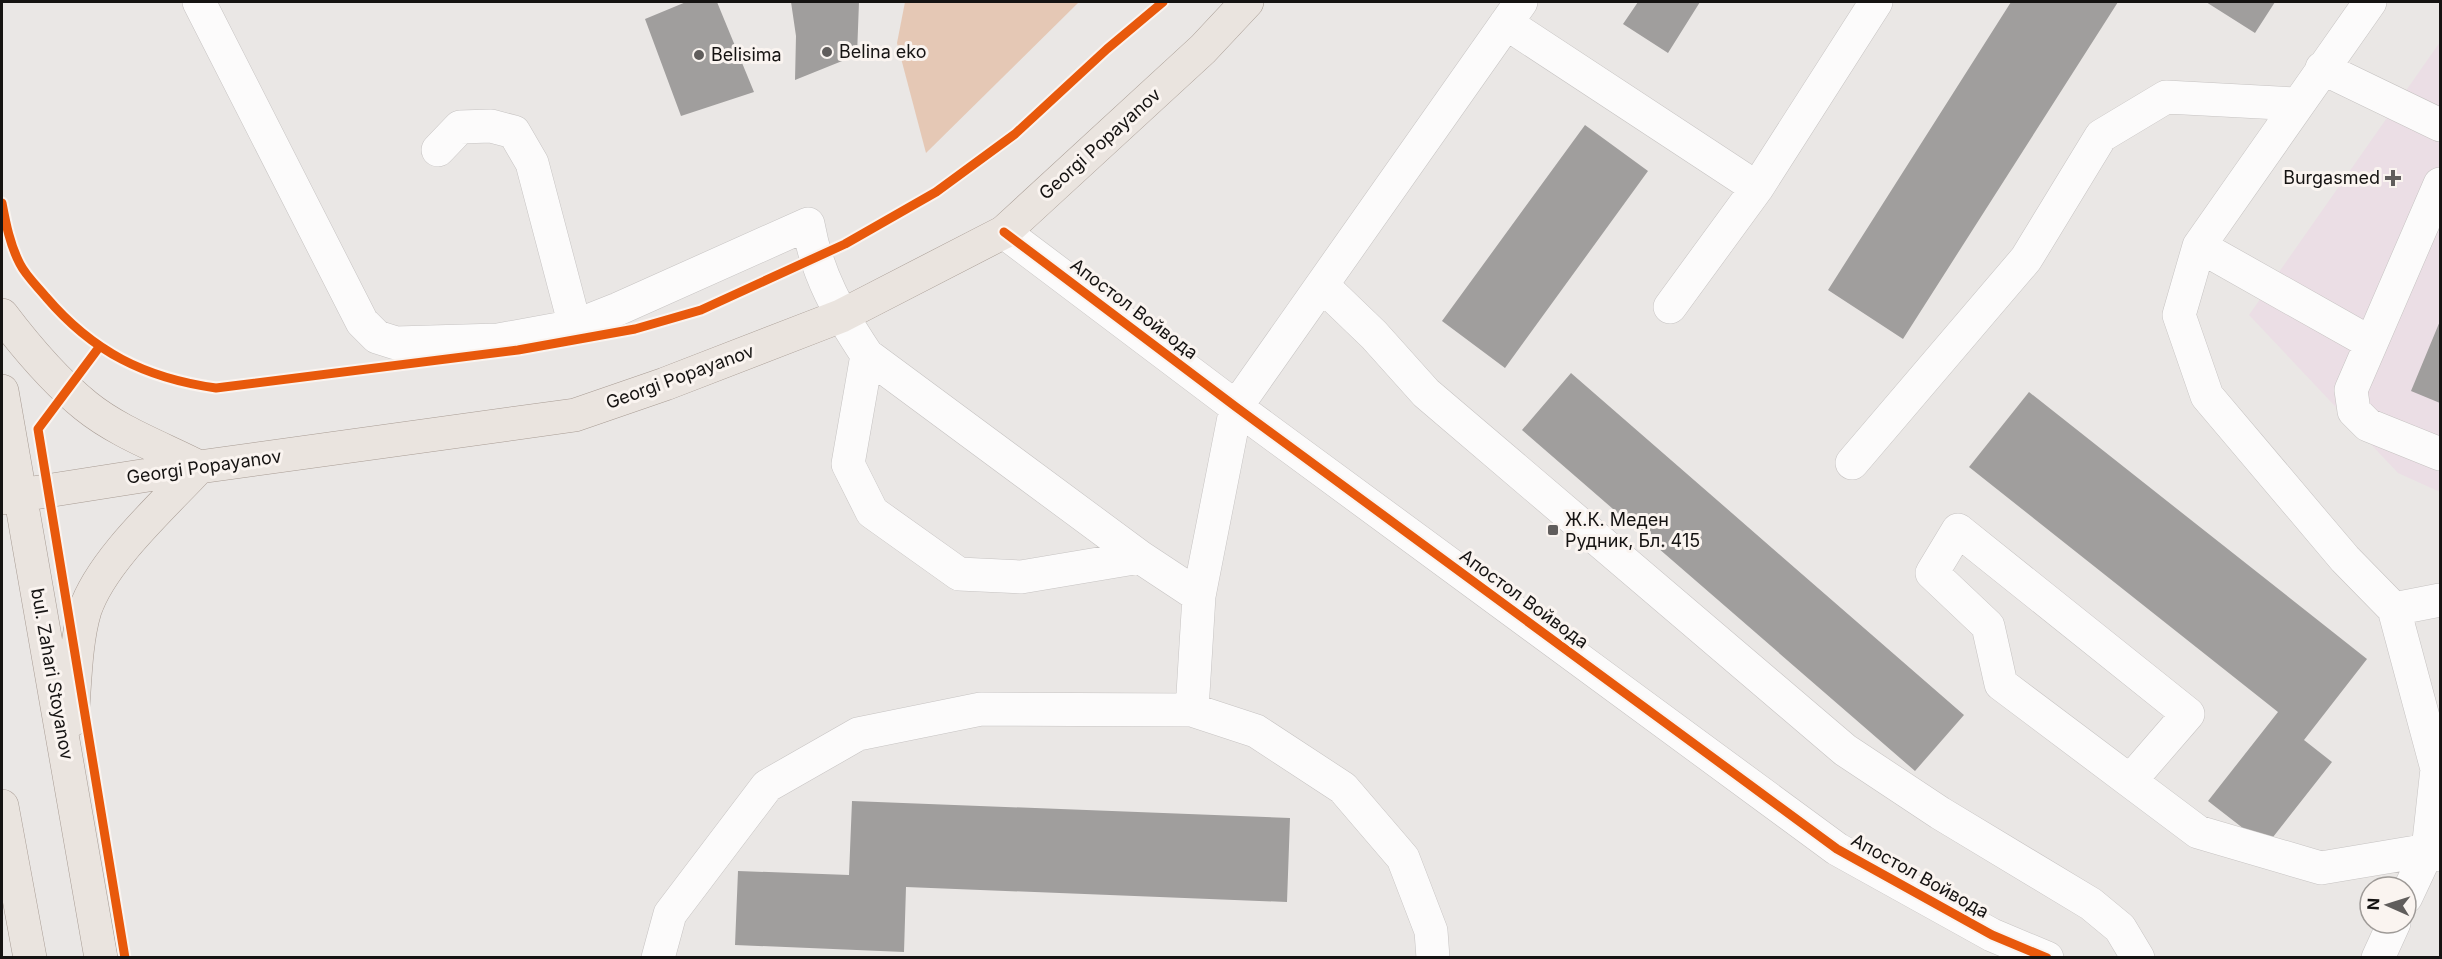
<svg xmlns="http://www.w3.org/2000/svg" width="2442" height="959" font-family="Inter,sans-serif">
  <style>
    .medical { fill: #ebdee5 }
    .green { fill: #e5c8b5 }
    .building { fill: #a09e9d }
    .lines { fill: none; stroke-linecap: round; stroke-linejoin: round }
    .minor-casing { stroke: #c6c3c2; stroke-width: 34 }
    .major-casing { stroke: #a89c94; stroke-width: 34 }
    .minor { stroke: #fcfbfb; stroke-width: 33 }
    .major { stroke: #eae4df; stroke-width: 33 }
    .cycleway-casing { stroke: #faf4f0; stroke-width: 13 }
    .cycleway { stroke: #e8590c; stroke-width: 9 }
    .poi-dot { fill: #605d5c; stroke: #faf4f0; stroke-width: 2 }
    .labels { text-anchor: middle; stroke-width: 6; stroke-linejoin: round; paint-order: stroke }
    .poi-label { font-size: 18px; fill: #151312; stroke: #faf4f0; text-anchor: start }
    .street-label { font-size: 18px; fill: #151312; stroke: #faf4f0 }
  </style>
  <rect width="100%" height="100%" fill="#eae7e5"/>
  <!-- medical -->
  <path class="medical" d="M2440,42V492L2398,473L2249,315Z"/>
  <!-- green -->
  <path class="green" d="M905,2H1079L926,153L897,43Z"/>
  <!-- building -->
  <path class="building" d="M686,2H717L754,92L681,116L645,19Z
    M791,2H859L857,55L795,80L796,36Z
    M1638,2H1700L1668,53L1623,24Z
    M2011,2H2118L1903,339L1828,290Z
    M2206,2H2275L2255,33Z
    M1585,125L1648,171L1505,368L1442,321Z
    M2440,321V403L2411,391Z
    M1571,373L1964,715L1915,771L1522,430Z
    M2029,392L2367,659L2304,740L2332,762L2266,846L2208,801L2278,712L1969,467Z
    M852,801L1290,818L1287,902L906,887L904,952L735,945L738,871L849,875Z"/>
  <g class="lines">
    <defs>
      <path id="minor" d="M199,2L362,322L377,337L396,343L498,340L575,326L618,309L808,224C817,275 839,313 867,355L1140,557L1199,596
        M2370,2L2199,246L2179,315L2207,396L2345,559L2394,609L2437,769L2428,850L2406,897
        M1506,23L1757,188
        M2322,68L2440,125
        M438,150L460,127L491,126L514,132L532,163L575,326
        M2440,184L2351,390L2354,411L2368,425L2440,454
        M1004,232L1236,407L1837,849L1992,935L2047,958
        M2199,246L2371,343
        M1322,285L1374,335L1426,393L1845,750L1940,813L2091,904L2120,928L2138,958
        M1670,307L1757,188L1876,2
        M867,355L848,464L872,512L959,574L1021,577L1140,557
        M1852,463L2026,259L2101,136L2166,97L2297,104
        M1958,530L2188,714L2130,781L2001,684L1988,626L1932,573Z
        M2394,609L2440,600
        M1192,710L1199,596L1236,407L1521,2
        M2130,781L2198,832L2321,868L2428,850L2440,855
        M658,958L670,914L767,786L858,734L981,709L1192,710L1256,731L1343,788L1403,858L1431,931L1433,958
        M2378,958L2394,923"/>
      <path id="major" d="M2,315C27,348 54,380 86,406C118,432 162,448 199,467
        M2,391L101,958
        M2,498L199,467L575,415L665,384L841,316L1004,232L1203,49L1247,2
        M72,720C75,687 75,643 85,610C102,560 163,506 199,467
        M2,806L30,958"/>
    </defs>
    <!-- minor casing -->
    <use href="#minor" class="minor-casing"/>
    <!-- major casing -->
    <use href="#major" class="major-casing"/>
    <!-- minor -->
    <use href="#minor" class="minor"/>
    <!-- major -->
    <use href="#major" class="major"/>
    <defs>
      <path id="cycleway" d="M2,203C6,224 10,245 20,264C26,276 38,287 46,297C93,352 145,378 216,388L518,350L635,329L701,310L845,244L936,192L1015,134L1107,49L1163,2
        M1004,232L1236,407L1837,849L1992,935L2047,958
        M100,346L38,429L125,958"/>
    </defs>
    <!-- cycleway casing -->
    <use href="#cycleway" class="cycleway-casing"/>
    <!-- cycleway -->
    <use href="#cycleway" class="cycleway"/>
  </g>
  <!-- markers -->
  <g class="poi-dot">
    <circle cx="827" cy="52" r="6"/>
    <circle cx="699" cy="55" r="6"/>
    <path d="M2390 169h6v6h6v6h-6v6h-6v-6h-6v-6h6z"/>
    <rect x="1547" y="524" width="12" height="12" rx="3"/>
  </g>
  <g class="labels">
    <!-- poi labels -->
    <g class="poi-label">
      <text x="839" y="58">Belina eko</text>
      <text x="711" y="61">Belisima</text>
      <text x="2380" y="184" text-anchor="end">Burgasmed</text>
      <text x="1565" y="526">Ж.К. Меден<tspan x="1565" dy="21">Рудник, Бл. 415</tspan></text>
    </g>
    <!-- street labels -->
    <g class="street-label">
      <text transform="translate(1100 144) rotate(-42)" y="6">Georgi Popayanov</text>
      <text transform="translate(1134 309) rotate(37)" y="6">Апостол Войвода</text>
      <text transform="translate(680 377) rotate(-20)" y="6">Georgi Popayanov</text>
      <text transform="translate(204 467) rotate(-8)" y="6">Georgi Popayanov</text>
      <text transform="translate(1524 599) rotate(36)" y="6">Апостол Войвода</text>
      <text transform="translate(52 674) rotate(80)" y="6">bul. Zahari Stoyanov</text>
      <text transform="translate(1920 876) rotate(29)" y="6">Апостол Войвода</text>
    </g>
  </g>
  <!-- border -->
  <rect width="2442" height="959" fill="none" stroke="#151312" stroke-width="6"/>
  <!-- north arrow -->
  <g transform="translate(2388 905) rotate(273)"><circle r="28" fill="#faf4f0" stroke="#9e9a97" stroke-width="1.5"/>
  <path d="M0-4.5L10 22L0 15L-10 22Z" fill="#605d5c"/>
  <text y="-9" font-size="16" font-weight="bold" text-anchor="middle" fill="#151312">N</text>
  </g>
</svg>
